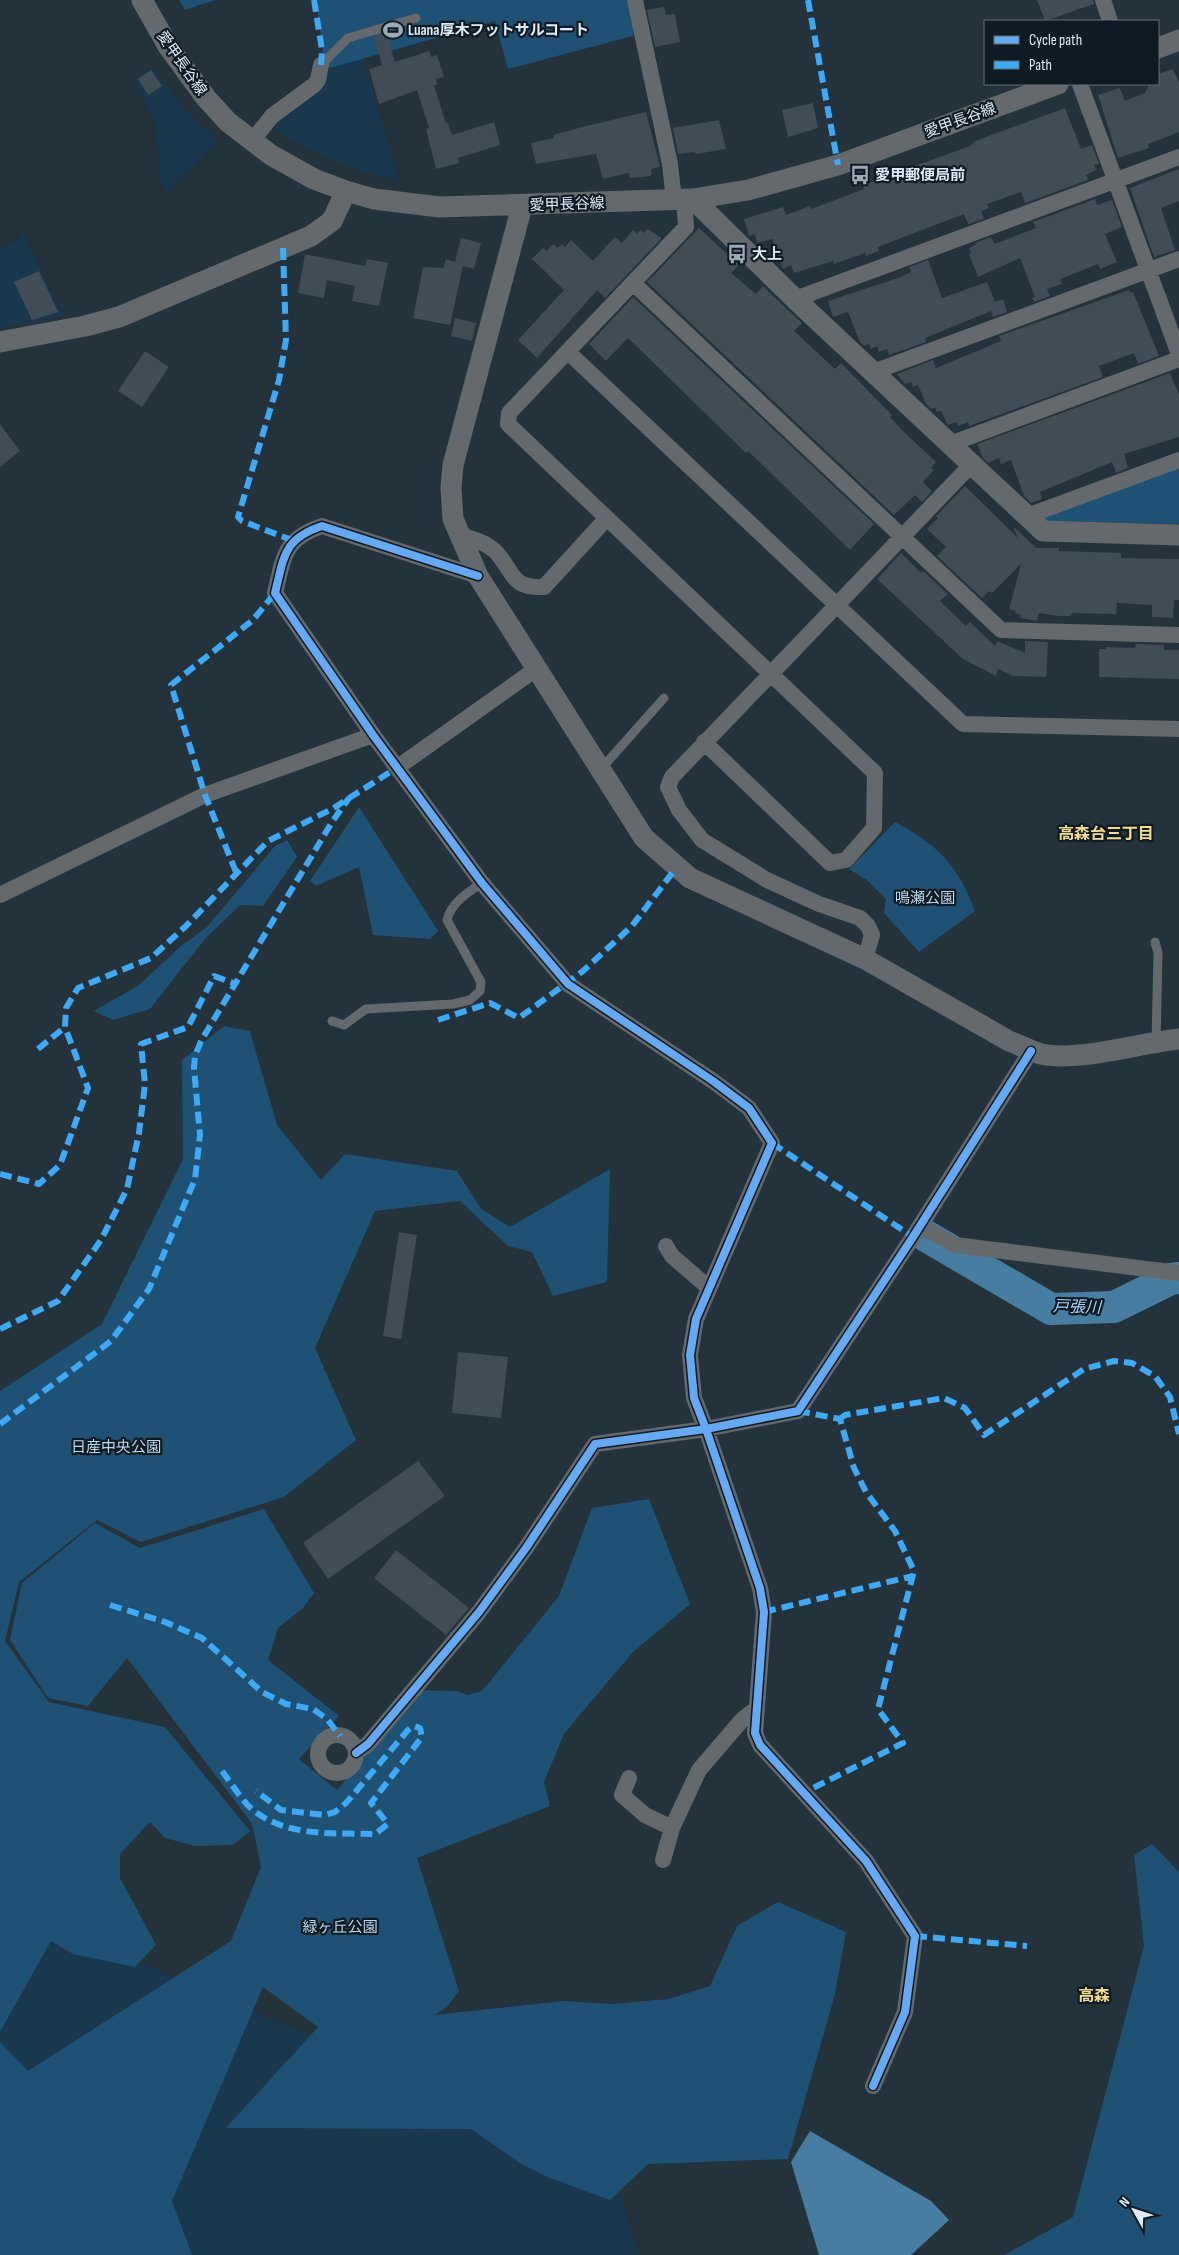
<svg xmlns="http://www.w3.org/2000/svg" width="1179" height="2255" font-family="'Sofia Sans Condensed','Noto Sans JP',sans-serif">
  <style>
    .built { fill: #1a384d }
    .green { fill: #1e5173 }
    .water { fill: #487da2 }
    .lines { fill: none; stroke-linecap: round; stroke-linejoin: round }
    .river { stroke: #487da2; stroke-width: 32 }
    .building { fill: #414c55 }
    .service { stroke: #64696d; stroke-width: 9 }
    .minor { stroke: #64696d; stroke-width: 16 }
    .tertiary { stroke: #64696d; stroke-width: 21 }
    .quiet { stroke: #3fa9f5; stroke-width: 6; stroke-dasharray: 12 6; stroke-linecap: butt }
    .cycleway-casing { stroke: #0f1a22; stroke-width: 11 }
    .cycleway { stroke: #66a8f1; stroke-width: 8 }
    .labels { text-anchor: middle; stroke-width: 4.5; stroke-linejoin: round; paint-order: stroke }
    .poi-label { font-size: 15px; font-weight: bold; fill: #ddecf8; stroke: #0f1a22; text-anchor: start }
    .street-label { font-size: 15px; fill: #ddecf8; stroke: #0f1a22 }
    .park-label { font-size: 15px; fill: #bbd9f1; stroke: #0f1a22 }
    .neighbourhood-label { font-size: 16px; font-weight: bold; fill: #f6dc8f; stroke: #0f1a22 }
    .water-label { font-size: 16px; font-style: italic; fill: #a7d5f9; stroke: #0f1a22 }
  </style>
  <rect width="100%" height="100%" fill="#24323b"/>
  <!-- built -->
  <path class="built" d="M363,58L400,181L363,172L317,154L277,131L275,120L320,77L334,67Z
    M154,68L185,110L218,142L167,191L159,180V159L154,116L132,82Z
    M23,231L63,316L0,328V247L12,244Z
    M0,1902L612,2166L639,2255H0Z"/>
  <!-- green -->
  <path class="green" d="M179,0H215L185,10Z
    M316,0H629L634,23L633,36L508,69L495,21L334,67L321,68L323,50Z
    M1179,467V524L1044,521L1040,517Z
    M359,807L438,931L430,939L373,935L359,867L316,886L310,881Z
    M895,822C937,844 958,865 975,911L919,952L884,913L886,899L867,880L849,869Z
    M287,840L297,857L263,906L240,905L205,939L150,1009L113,1020L94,1011L139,985L181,946L207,927L275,846Z
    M224,1026L250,1031L277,1125L321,1180L345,1154L457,1171L481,1209L510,1227L610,1169L607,1282L553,1296L532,1252L508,1246L460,1201L375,1211L315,1348L356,1440L284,1497L141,1542L97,1520L19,1582L5,1641L49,1702L165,1727L250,1831L233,1845L195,1846L165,1838L150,1822L120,1854V1878L156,1945L135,1967L73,1954L51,1941L0,2032V1391L102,1324L183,1159L182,1060Z
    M649,1499L690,1604L632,1653L564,1734L544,1782L550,1806L417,1858L459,1991L447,2007L435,2015L564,2001L611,2004L669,1999L710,1986L737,1926L778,1902L846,1932L835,1994L788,2159L648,2164L610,2200L550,2178L520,2163L471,2129L226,2128L318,2027L263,1987L172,2201L192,2255H0V2042L28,2071L231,1941L261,1867L252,1824L127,1658L88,1706L48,1698L10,1640L22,1583L95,1523L140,1548L264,1509L314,1593L303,1608L278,1628L268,1660L339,1716L299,1759L337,1790L422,1690L457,1691L467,1695L482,1691L559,1596L592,1508Z
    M1152,1844L1179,1872V2255H1004L1073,2217L1144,1946L1134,1855Z"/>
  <!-- water -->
  <path class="water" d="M810,2131L931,2201L949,2220L911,2255H819L791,2162Z"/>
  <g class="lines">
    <!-- river -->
    <path class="river" d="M926,1236L1051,1309L1114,1307L1171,1279L1179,1278"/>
  </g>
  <!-- building -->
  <path class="building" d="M1037,0H1093L1094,4L1045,21Z
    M664,7L666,15L675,14L680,42L655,47L647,10Z
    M386,33L395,62L429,51L431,57L437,55L444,77L436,79L437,85H434L446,124L448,123L452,135L494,122L500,145L458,158L459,163L436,169L426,129L429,128L417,90L379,104L369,69L382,65L374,37Z
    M1173,69L1179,83V132L1148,144L1149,148L1118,158L1098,95L1120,88L1125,101L1145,93L1149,84H1158V74Z
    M151,70L162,86L148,95L138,79Z
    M813,103L818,128L788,137L782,110Z
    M1065,108L1081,149L1092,145L1099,164L1094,165L1096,170L1086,175L1088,180L1025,203L1021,192L987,204L989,208L981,211L984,219L968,224L964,214L878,247L879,251L866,256L865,253L834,264L833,261L794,273L791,265L783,269L772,239L757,243L755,234L749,236L744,219L783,207L786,215L810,206L811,209L864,189L863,185L970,146L975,141Z
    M646,112L660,167L651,169L652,174L650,176L630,178L629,173L603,179L596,154L536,164L531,143L554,138L553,135L586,126Z
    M719,120L726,149L696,154L695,152L678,154L673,128Z
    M1179,169V201L1161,208L1175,250L1154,257L1130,188Z
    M1095,199L1097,205L1112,200L1122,227L1105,234L1117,262L1100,269L1098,264L1060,279L1062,284L1047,289L1050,296L1034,302L1032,298L1035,297L1020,258L978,277L969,254L971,253L969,248L976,245L975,243L991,237L995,244L1036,228L1033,222Z
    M699,228L739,265L731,273L756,294L763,286L771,294L802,323L794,331L835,369L841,363L892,415L890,417L904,432L936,462L931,468L934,470L923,482L932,491L922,502L915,495L894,515L647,282Z
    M647,229L662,238L605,298L597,290L537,358L518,340L564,290L532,259L543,248L547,251L553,244L558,248L562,244L565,247L571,240L593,261L615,237L622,243L633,230L637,234L640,230L644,233Z
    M461,238L481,243L474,269L463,266L450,325L413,318L423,267L443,268L446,259L455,262Z
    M305,254L365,266L367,259L388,263L379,306L352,301L355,286L327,280L324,298L298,293Z
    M928,260L942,298L987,282L995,302L1003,299L1007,312L993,317L991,311L925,338L926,342L889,355L887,349L879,352L877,346L871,349L869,344L864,346L860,342L848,312L833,317L828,301L898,278L911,272L909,267Z
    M39,271L58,312L32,320L14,282Z
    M1129,290L1130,293L1133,292L1159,356L1138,364L1134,353L1099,366L1103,377L969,426L968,422L958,426L957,422L948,425L941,411L937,412L935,408L931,409L926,404L918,385L913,387L911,382L905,384L897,374L933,360L936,368L1001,341L999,336Z
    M633,297L874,524L850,550L748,451L746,453L628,338L606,361L589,344Z
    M455,318L476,323L472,341L451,336Z
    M145,351L169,367L142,407L118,391Z
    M1170,373L1179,395V437L1124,454L1128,468L1116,473L1112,462L1040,492L1042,499L1031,503L1024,496L1011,460L1001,464L999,458L988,463L983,458L977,444Z
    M0,424L20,451L0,467Z
    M965,486L1018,538L1013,526L1036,548H1059V551L1121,553V558L1179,559V600H1174L1173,618L1152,617V605L1117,603L1116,614L1073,613L1070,616H1059L1039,613L1037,621L1020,618L1021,615L1015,613L1016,611L1009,609L1021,564L992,593L989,591L982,598L937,556L946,547L927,529L938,518L936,516Z
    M901,553L921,573L923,571L948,594L940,601L966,626L970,622L995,646L997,641L1025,653V641L1048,642L1046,677L1013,676L998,669L996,676L963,659L877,579Z
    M1136,644L1164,645V650H1179V679L1099,677V649H1106V647L1135,648Z
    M399,1232L417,1235L401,1339L383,1336Z
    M458,1352L508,1357L501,1418L452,1413Z
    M418,1461L445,1496L328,1579L303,1543Z
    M396,1550L469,1608L446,1635L374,1578Z"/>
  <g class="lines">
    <!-- service -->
    <path class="service" d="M321,65L348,38L416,18
      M601,769L664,698
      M1155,942L1158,953L1156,1042
      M332,1021L344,1025L366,1009L453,1004L470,1000L480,991L481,982L447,920C451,903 468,892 482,883"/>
    <!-- minor -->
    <path class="minor" d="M635,0L670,164L674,200
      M1103,0L1110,21
      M1080,84L1179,354
      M252,141L272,116L314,85L318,80L321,65
      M684,200L686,227L509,413L508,424L875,773L874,828L846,860L830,863L704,742
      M633,283L1001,630L1179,635
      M795,299L1179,157
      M568,352L963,724L1179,729
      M873,372L1179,259
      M950,444L1179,359
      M1027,516L1179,460
      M460,535C473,539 485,542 495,551C515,572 509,588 544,587L607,518
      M478,576L322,526C283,539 284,557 275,593L373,735L482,883L568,984L713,1081L749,1108L772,1143L696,1319L690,1355L694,1398L706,1429L798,1411L913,1237L1031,1051
      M398,767L536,669
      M0,895L205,795L373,735
      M865,959L872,935L868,926L860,918L819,904L767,880L702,840L679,810L668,787L672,777L971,465
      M920,1226L955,1245L1179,1273
      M666,1246L672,1256L709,1288
      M318 1754a19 19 0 1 1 38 0a19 19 0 1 1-38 0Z
      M356,1753L368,1744L479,1612L526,1548L595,1444L706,1429L760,1588L764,1612L755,1733L760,1745L866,1861L915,1936L905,2012L873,2086
      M629,1778L622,1795L645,1815L672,1828L699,1770L742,1720L757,1708
      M663,1860L672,1828"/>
    <!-- tertiary -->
    <path class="tertiary" d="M142,0L168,46L206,98L228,122L271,155L314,179L346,191L374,199L440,207L693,199L748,190L838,165L1058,84
      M1158,48L1179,40
      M693,199L795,299L1043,531L1179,535
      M522,206L453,465L451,488L453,519L478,576L644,838L690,878L865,959L1009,1041C1020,1045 1030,1051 1041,1054C1079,1062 1139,1043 1179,1039
      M0,342L85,326L119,317L311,236L332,221L346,191"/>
    <!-- quiet -->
    <path class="quiet" d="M314,0L322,50L321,65
      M808,0L838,165
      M283,248L286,340L279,380L238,517L242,521L294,541
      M236,872L205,795L171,685L253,620L275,593
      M438,1020L490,1003L519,1018L583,971L632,926L676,868
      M38,1049L65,1027
      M772,1143L913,1237
      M0,1174L39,1184L60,1165L88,1088L65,1027L66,1008L78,988L151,958L186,926L268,841L332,809L398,767
      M0,1329L58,1301L101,1240L127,1189L139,1133L145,1084L141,1044L188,1027L214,976L236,984
      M798,1411L840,1419L854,1468L866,1492L895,1531L914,1571L878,1709L903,1743L803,1793
      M840,1419L845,1415L944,1398L965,1408L984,1435L1084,1369L1114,1361L1132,1363L1155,1376L1170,1397L1179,1434
      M0,1424L111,1341L149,1289L195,1179L200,1135L194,1068L195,1056L201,1041L332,822L349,798
      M110,1605L165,1622L202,1638L262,1692L286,1704L313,1709L327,1719L340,1736
      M764,1612L913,1576
      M222,1771C232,1784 241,1800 253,1810C286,1837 335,1833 375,1834L388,1824L371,1803L422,1737L420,1728L414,1726L408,1730L346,1803L335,1812L324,1815L281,1810L256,1791
      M915,1936L1027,1946"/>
    <defs>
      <path id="cycleway" d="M478,576L322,526C283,539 284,557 275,593L373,735L482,883L568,984L713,1081L749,1108L772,1143L696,1319L690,1355L694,1398L706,1429L798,1411L913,1237L1031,1051
        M356,1753L368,1744L479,1612L526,1548L595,1444L706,1429L760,1588L764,1612L755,1733L760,1745L866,1861L915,1936L905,2012L873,2086"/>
    </defs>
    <!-- cycleway casing -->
    <use href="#cycleway" class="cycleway-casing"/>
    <!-- cycleway -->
    <use href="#cycleway" class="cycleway"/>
  </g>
  <!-- icons -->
  <defs>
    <symbol id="stadium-bare" viewBox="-9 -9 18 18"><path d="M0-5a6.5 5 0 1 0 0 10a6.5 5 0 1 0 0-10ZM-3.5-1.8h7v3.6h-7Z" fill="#9cabb6" stroke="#0f1a22" stroke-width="2.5" paint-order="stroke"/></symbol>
    <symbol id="bus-bare" viewBox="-9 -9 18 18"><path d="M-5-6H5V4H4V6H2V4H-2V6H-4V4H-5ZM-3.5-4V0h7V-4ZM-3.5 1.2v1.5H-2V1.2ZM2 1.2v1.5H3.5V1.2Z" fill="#9cabb6" stroke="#0f1a22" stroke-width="2.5" paint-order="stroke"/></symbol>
  </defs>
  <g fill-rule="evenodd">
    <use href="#stadium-bare" x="379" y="16" width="28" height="28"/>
    <use href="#bus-bare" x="846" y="161" width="28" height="28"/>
    <use href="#bus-bare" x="723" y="240" width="28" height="28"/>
  </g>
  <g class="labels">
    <!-- poi labels -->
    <g class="poi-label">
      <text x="408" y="35">Luana厚木フットサルコート</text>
      <text x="875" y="180">愛甲郵便局前</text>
      <text x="752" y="259">大上</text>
    </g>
    <!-- street labels -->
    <g class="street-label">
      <text transform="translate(182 63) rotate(55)" y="5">愛甲長谷線</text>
      <text transform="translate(960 120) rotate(-20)" y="5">愛甲長谷線</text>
      <text transform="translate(567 204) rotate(-2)" y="5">愛甲長谷線</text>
    </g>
    <!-- park labels -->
    <g class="park-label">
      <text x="925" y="903">鳴瀬公園</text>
      <text x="116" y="1452">日産中央公園</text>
      <text x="340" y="1932">緑ヶ丘公園</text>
    </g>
    <!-- neighbourhood labels -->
    <g class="neighbourhood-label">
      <text x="1106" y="839">高森台三丁目</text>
      <text x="1094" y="2001">高森</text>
    </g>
    <!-- water labels -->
    <g class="water-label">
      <text transform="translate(1077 1306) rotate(2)" y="6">戸張川</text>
    </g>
  </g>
  <!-- legend -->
  <rect x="984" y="20" width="175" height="65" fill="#0f1a22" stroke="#616e78"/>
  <rect x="994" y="36" width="25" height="8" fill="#66a8f1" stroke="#616e78"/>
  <text x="1029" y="45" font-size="15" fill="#ddecf8">Cycle path</text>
  <rect x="994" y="61" width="25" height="8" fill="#3fa9f5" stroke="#616e78"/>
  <text x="1029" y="70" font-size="15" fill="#ddecf8">Path</text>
  <!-- north arrow -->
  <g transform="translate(1134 2210) rotate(310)" stroke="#0f1a22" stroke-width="4" paint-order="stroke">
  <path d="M0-4L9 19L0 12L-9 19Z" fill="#ddecf8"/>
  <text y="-8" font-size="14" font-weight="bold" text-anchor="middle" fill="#ddecf8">N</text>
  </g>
</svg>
